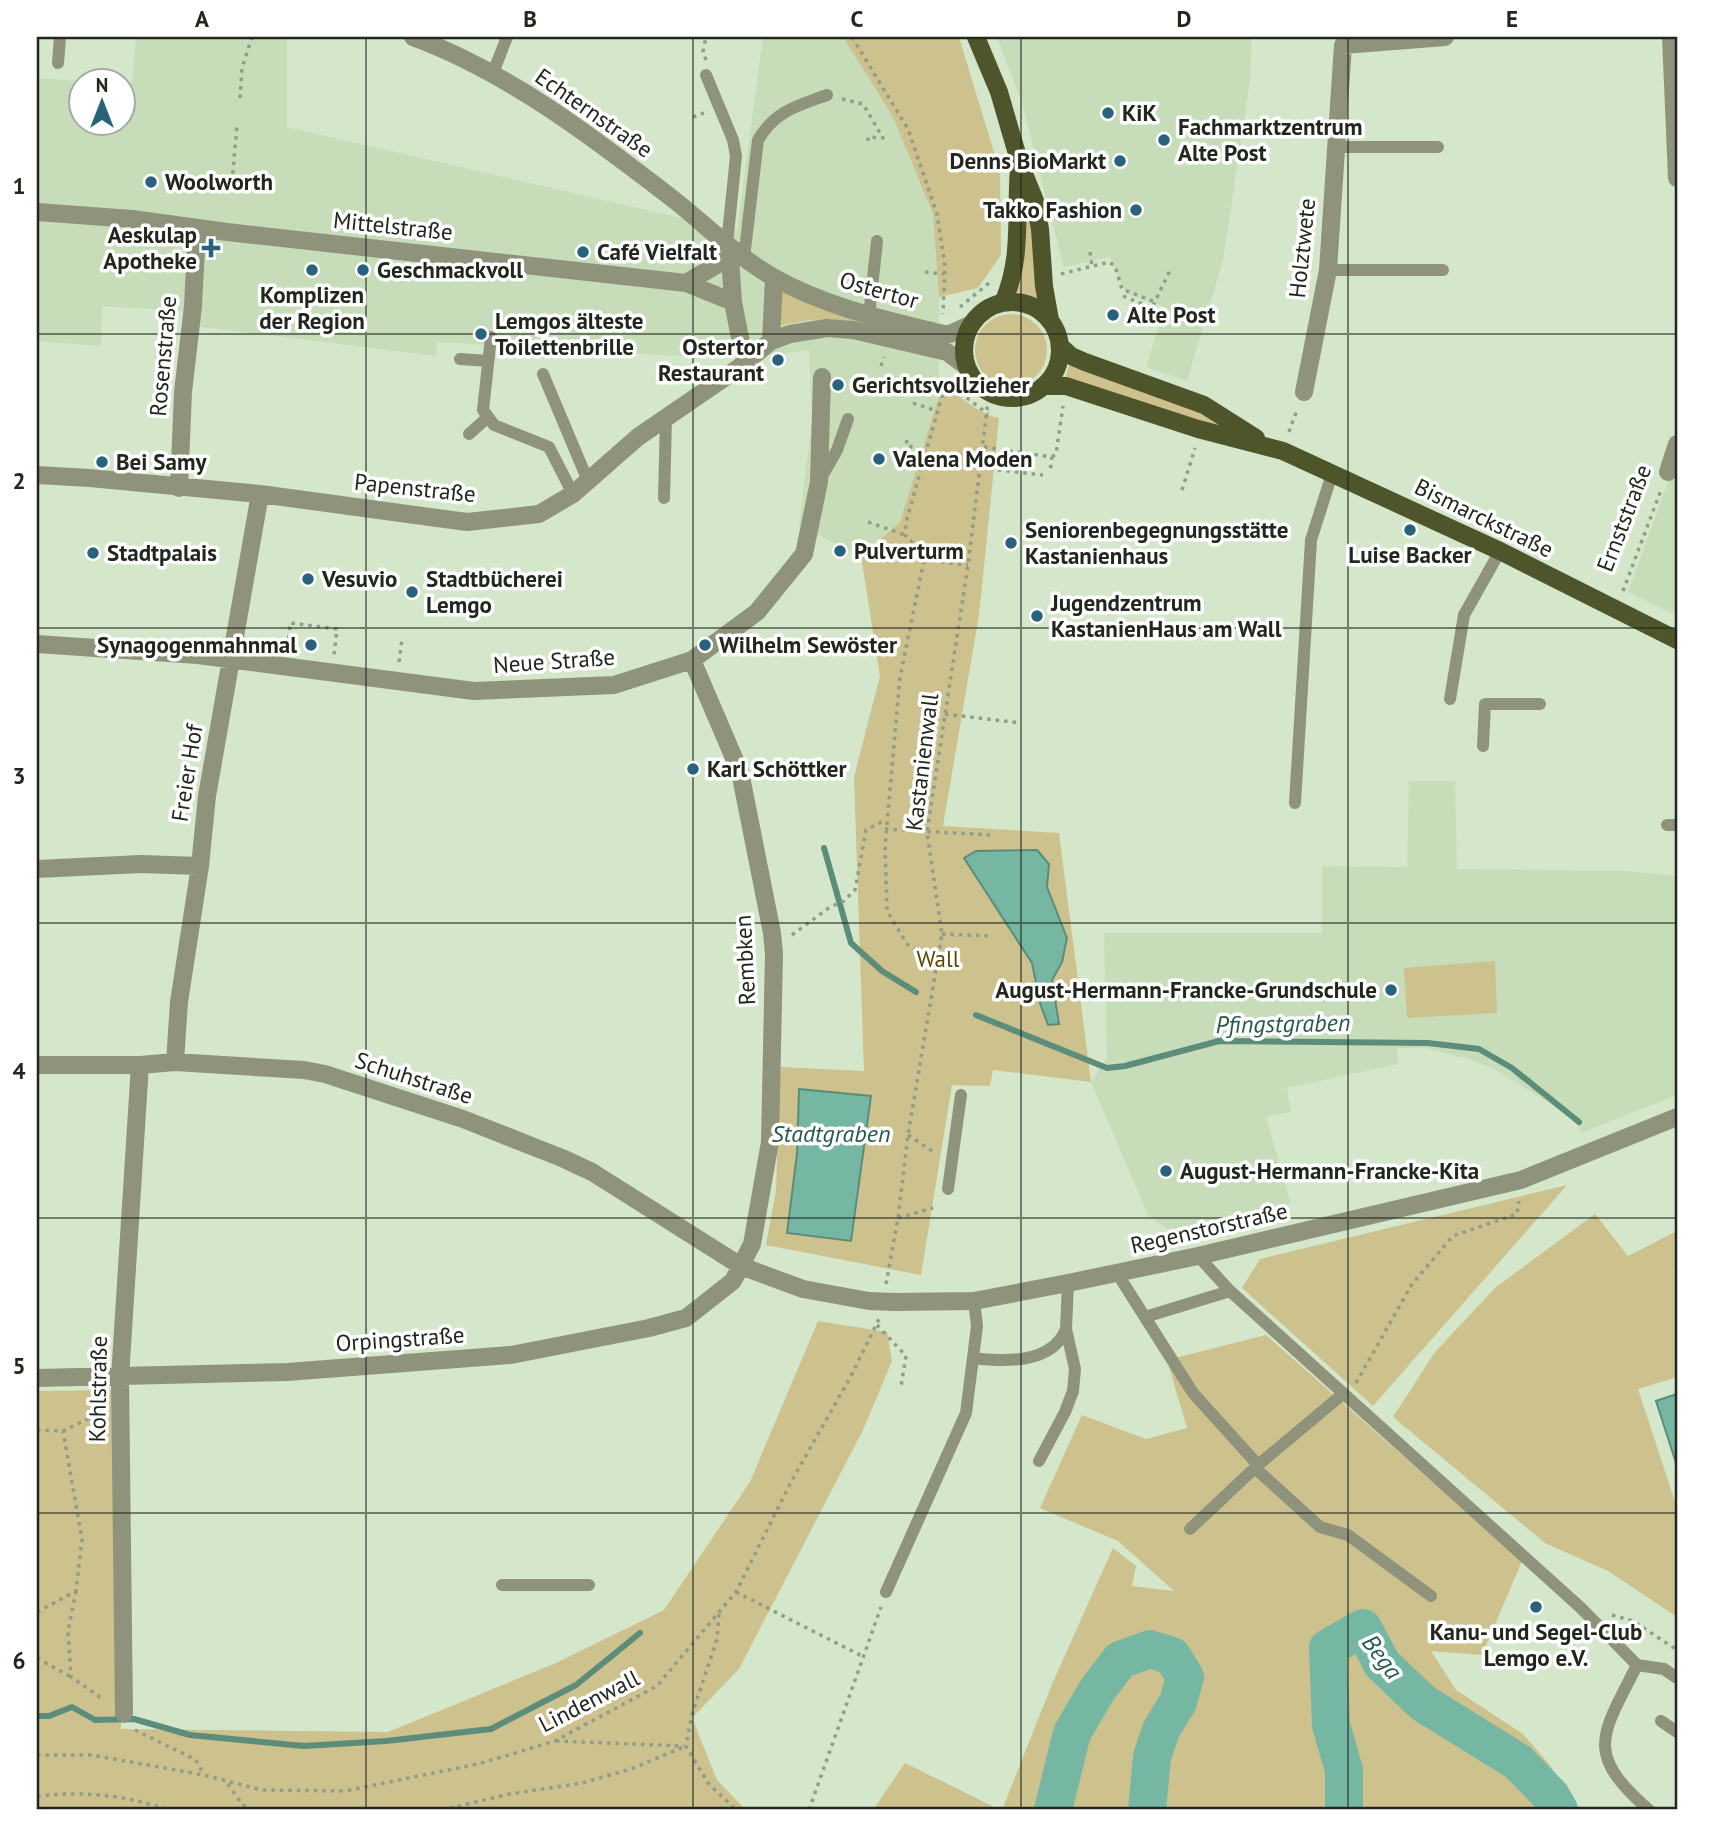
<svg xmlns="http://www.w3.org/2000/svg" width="1714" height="1847" font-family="'PT Sans',sans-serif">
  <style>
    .built { fill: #c7ddba }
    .green { fill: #cdc18e; fill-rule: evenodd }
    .water { fill: #75b7a2; stroke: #5c8c7a; stroke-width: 2 }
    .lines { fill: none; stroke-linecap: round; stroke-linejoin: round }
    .stream { stroke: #5c8c7a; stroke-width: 6 }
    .river { stroke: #75b7a2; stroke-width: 38 }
    .path { stroke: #909e88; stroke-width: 3.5; stroke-dasharray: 3.5 5; stroke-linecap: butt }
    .lane { stroke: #90937c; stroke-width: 12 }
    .street { stroke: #90937c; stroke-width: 18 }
    .primary { stroke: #4f552a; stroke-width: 18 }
    .grid { fill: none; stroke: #21271d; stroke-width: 2; stroke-opacity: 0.55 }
    .poi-dot { fill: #28627b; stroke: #fff; stroke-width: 2.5 }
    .labels { text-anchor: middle; stroke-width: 7; stroke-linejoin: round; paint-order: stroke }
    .street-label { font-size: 23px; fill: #21271d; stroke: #fff }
    .poi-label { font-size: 23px; font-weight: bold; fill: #21271d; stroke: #fff; text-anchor: start }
    .park-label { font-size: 23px; fill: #574900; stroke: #fff }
    .water-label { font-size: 24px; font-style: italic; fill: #24594a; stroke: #fff }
    .neatline { fill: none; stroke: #21271d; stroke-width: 2.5 }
    .grid-label { font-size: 23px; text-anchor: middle; font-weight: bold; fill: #21271d }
  </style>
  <rect width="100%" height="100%" fill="#d4e7ca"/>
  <!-- built -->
  <path class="built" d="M136,37H287V127L737,231L763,37H843L893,117L933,214L939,297V381L943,383L900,522L861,556L799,526L812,419L809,350L731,359L437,342L436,356L194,326L195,312L102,306L101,346L37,341V78L80,81V122H122L123,83H132Z
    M997,37H1252L1250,81L1223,261L1187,381L1146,367L1165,307L1126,294L1110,257L1064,267L1021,100Z
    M1674,465L1677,466V616L1628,592Z
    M1409,781H1455L1457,869L1627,871L1677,876V1095L1581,1133L1573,1118L1494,1069L1468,1059L1425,1048H1397L1398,1064L1287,1088L1291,1112L1266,1117L1291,1204L1168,1230L1148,1215L1091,1082L1107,1058L1104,933H1322V866L1407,867Z"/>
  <!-- green -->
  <path class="green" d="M843,37H959L1000,172L1001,255L978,288L939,297L933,214L893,117Z
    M1022,184L1033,222L1041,304L1030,296L1017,292L1020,283Z
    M779,288L921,338C873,326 827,311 779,326Z
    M975 350a36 36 0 1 1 72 0a36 36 0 1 1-72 0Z
    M1070,362L1200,408L1241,435L1064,381Z
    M943,383C961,397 977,413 999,418L979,615L943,826L1059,833L1091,1082L993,1070L990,1086L952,1085L921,1275L766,1245L776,1191L780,1067L864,1071L854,777L880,676L861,556L900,522ZM976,851L1049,864L1047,887L1067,938L1062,962L1052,980L1059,1023L1040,1003L1032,963L965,859ZM799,1089L851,1241L797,1154Z
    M1495,961L1497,1013L1407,1018L1404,968Z
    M1567,1185L1373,1406L1242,1288L1260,1259Z
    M1595,1214L1628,1256L1677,1231V1268L1674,1271L1677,1276V1377L1638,1389L1677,1508V1617L1608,1571L1545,1543L1393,1417L1435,1352L1495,1288Z
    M818,1321L887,1332L892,1361L863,1430L739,1669L692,1718L717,1780L746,1810H37V1391L113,1390L121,1729L388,1732L556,1663L664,1610L750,1482Z
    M1266,1335L1522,1561L1482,1655L1431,1651L1456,1690L1523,1734L1549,1764L1578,1810H1002L1053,1682L1113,1548L1136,1566L1132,1586L1174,1591L1118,1541L1040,1508L1082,1415L1146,1439L1187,1428L1167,1360Z
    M905,1763L1000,1810H873Z"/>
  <!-- water -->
  <path class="water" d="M1037,850L1049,864L1047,887L1067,938L1062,962L1052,980L1059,1024L1048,1025L1040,1003L1032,963L964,858L976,851Z
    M799,1089L871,1096L851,1241L787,1233L797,1154Z
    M1677,1394V1466L1656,1401Z"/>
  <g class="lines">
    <!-- stream -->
    <path class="stream" d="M824,848L851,943L882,971L916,992
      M976,1015L1107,1068L1125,1066L1219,1041L1428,1043L1479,1049L1512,1068L1579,1122
      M37,1716H49L72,1707L95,1720L134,1719L190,1735L304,1746L386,1741L491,1729L576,1685L640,1633"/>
    <!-- river -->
    <path class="river" d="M1053,1810L1072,1733L1097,1690L1120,1660L1150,1649L1172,1656L1185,1677L1178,1702L1161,1730L1152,1757L1147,1810
      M1344,1810V1770L1331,1725L1328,1648L1363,1628L1382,1664L1423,1703L1518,1762L1551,1796L1559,1810"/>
    <!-- path -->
    <path class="path" d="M852,37L908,129L937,214L945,266L943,314
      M706,60L703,52L706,37
      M240,98L242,68L252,37
      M842,99L863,104L883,138L868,137V141
      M693,117L704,113
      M232,182L237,125
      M1090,252L1092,266
      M925,272L944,274
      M1061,274L1109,262L1115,266L1122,289L1155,302
      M1123,296L1152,308L1171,268
      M960,307L989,283
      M544,358L545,346
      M881,366L884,357
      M913,403L937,411
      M1289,432L1297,410
      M907,440L906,445L926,451
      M984,447L1052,457L1050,472
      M1052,457L1056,454L1063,406
      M981,468L1043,475
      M1182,490L1195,448
      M868,522L905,535
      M924,560L968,565
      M1623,591L1661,490
      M288,647L290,623L337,629L334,655
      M399,662L402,639
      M945,714L1020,723
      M885,829L990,835
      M942,934L992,936
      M792,935L830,907L844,901L855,890L866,830L885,820
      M937,965L907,944L887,911L885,846L900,677L924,560L920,550L905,535L906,522L946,382L988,414
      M908,1135L935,1153
      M898,1218L933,1208
      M886,1284L898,1218L908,1135L942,934L927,832L968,565L989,393
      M877,1325L906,1356L901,1386
      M1356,1383L1412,1284L1453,1236L1517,1214L1519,1201
      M37,1430L63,1431L100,1413
      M76,1591L68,1631L71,1677L100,1697H105
      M736,1592L864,1657
      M37,1612L76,1591L82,1539L63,1431
      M719,1614L717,1639L692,1714L686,1746L708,1783L736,1810
      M1612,1615L1633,1621L1677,1650
      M37,1658L71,1677
      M135,1730L196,1760L204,1775
      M556,1741L684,1746
      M37,1755H91L204,1775L262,1790L345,1791L478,1764L555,1741L657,1686L736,1592L791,1482L851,1376L879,1319
      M228,1784L242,1804L251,1810
      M37,1796C89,1791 121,1795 171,1810
      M441,1810L510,1794L582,1783L631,1769L686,1746
      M809,1810L881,1607"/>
    <!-- lane -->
    <path class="lane" d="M58,63L60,37
      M493,73L507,37
      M706,75L733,140L736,156L727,244
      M1336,147H1438
      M744,258L758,140C775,111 797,106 827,95
      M1328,270H1443
      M869,316L877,241
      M491,337L483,410L494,425L549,447L573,494
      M460,359L488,361
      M543,374L588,481
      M469,434L487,418
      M821,478L837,450L848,419
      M664,498L666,418
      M1450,699L1464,615L1500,551
      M1483,746L1485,704H1540
      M1295,803L1311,540L1332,474
      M1667,825H1677
      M948,1189L961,1095
      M1198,1256L1230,1291L1581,1608L1637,1665L1664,1669L1677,1678
      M1117,1273L1193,1393L1258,1465L1190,1529
      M1145,1317L1230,1291
      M973,1358C1005,1362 1052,1364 1066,1329
      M1039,1461L1065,1412L1073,1391L1075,1369L1066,1329L1068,1283
      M1258,1465L1344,1393
      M1255,1468L1320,1527L1348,1535L1431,1596
      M502,1585H589
      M886,1592L966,1413L977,1326L974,1301
      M1637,1665C1603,1734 1582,1752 1649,1810
      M1661,1721L1677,1732"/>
    <!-- street -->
    <path class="street" d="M413,37C508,72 594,138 673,199C706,225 736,256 773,277C826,307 886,320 944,334H950L972,324
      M1671,37L1677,178
      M37,212L132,219L227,232L686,283L733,302L742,348L750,359
      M730,257L733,302
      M686,283L730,257L735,250
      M771,341L774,278
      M1304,392L1328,270L1343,45L1445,37
      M1668,472L1677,444
      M37,475L90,478L260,494L467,522L539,514L573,494L638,437L740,367L771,341L790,334L827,328L853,330L947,352L966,366
      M179,488L183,392L193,306L197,228
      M37,644L198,655L474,691L614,685L692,660L757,612L804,554L819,482L822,377
      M37,869L141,864L200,866
      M175,1062L179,1002L200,866L207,796L260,494
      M37,1065H140L175,1062L304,1070L325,1074L463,1119L562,1158L592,1172L741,1266L803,1289L869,1301L894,1302L974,1301L1068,1283L1198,1256L1521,1180L1677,1117
      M37,1378L287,1372L511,1355L649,1328L686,1318L733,1281L752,1244L770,1142L774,954L772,933L740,772L692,660
      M124,1714L120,1377L140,1065"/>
    <!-- primary -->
    <path class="primary" d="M976,37L999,92L1020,164L1035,201L1040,229L1044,286L1050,320
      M964 350a48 48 0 1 1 96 0a48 48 0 1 1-96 0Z
      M1003,303C1023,257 1015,217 1019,168
      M1060,346L1071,356L1085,362L1204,405L1256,438
      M1045,386H1066L1198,429L1283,451L1500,551L1677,640"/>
  </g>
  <!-- grid -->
  <path class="grid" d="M366,37V1810M693,37V1810M1021,37V1810M1348,37V1810M37,334H1677M37,628H1677M37,923H1677M37,1218H1677M37,1513H1677"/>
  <!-- markers -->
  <g class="poi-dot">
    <circle cx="1108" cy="113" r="7"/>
    <circle cx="1164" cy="140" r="7"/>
    <circle cx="1120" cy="161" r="7"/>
    <circle cx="151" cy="182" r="7"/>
    <circle cx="1136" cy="210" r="7"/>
    <path d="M207.5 237.5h7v7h7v7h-7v7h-7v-7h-7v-7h7z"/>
    <circle cx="583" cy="252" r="7"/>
    <circle cx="312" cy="270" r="7"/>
    <circle cx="363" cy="270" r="7"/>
    <circle cx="1113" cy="315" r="7"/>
    <circle cx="481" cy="334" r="7"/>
    <circle cx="778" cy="360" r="7"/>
    <circle cx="838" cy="385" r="7"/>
    <circle cx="879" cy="459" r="7"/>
    <circle cx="102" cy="462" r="7"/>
    <circle cx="1410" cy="530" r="7"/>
    <circle cx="1011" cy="543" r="7"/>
    <circle cx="840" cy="551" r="7"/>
    <circle cx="93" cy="553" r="7"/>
    <circle cx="308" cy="579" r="7"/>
    <circle cx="412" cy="592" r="7"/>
    <circle cx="1037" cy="616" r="7"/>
    <circle cx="311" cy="645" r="7"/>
    <circle cx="705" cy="645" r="7"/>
    <circle cx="693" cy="769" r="7"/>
    <circle cx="1391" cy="990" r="7"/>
    <circle cx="1166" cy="1171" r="7"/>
    <circle cx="1536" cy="1607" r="7"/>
  </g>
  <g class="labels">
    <!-- street labels -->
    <g class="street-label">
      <text transform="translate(594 113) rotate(35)" y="8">Echternstraße</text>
      <text transform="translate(393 226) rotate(6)" y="8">Mittelstraße</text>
      <text transform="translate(1302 248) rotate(-84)" y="8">Holztwete</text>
      <text transform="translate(879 290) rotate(16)" y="8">Ostertor</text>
      <text transform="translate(163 356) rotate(-85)" y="8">Rosenstraße</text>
      <text transform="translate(415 488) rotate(6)" y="8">Papenstraße</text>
      <text transform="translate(1484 518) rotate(26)" y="8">Bismarckstraße</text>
      <text transform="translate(1624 518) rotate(-69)" y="8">Ernststraße</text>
      <text transform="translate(554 661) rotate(-4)" y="8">Neue Straße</text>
      <text transform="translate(922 762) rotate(-83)" y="8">Kastanienwall</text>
      <text transform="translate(187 773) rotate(-81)" y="8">Freier Hof</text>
      <text transform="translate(745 960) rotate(-93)" y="8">Rembken</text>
      <text transform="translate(414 1078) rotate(18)" y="8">Schuhstraße</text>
      <text transform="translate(1209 1228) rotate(-13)" y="8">Regenstorstraße</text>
      <text transform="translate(400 1339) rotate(-4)" y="8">Orpingstraße</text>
      <text transform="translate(98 1389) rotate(-89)" y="8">Kohlstraße</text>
      <text transform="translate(589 1701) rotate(-27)" y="8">Lindenwall</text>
    </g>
    <!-- poi labels -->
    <g class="poi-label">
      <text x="1122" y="121">KiK</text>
      <text x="1178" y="135">Fachmarktzentrum<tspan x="1178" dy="26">Alte Post</tspan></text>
      <text x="1106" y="169" text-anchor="end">Denns BioMarkt</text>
      <text x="165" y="190">Woolworth</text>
      <text x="1122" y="218" text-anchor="end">Takko Fashion</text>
      <text x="197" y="243" text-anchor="end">Aeskulap<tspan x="197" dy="26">Apotheke</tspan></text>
      <text x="597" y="260">Café Vielfalt</text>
      <text x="377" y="278">Geschmackvoll</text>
      <text x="312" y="303" text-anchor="middle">Komplizen<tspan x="312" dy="26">der Region</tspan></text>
      <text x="1127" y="323">Alte Post</text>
      <text x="495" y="329">Lemgos älteste<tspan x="495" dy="26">Toilettenbrille</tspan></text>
      <text x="764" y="355" text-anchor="end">Ostertor<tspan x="764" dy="26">Restaurant</tspan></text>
      <text x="852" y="393">Gerichtsvollzieher</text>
      <text x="893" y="467">Valena Moden</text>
      <text x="116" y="470">Bei Samy</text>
      <text x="1025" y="538">Seniorenbegegnungsstätte<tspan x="1025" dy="26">Kastanienhaus</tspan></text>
      <text x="854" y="559">Pulverturm</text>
      <text x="107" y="561">Stadtpalais</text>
      <text x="1410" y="563" text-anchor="middle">Luise Backer</text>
      <text x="322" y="587">Vesuvio</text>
      <text x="426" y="587">Stadtbücherei<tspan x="426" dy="26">Lemgo</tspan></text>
      <text x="1051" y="611">Jugendzentrum<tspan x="1051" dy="26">KastanienHaus am Wall</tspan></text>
      <text x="297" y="653" text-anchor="end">Synagogenmahnmal</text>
      <text x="719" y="653">Wilhelm Sewöster</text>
      <text x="707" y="777">Karl Schöttker</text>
      <text x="1377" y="998" text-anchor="end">August-Hermann-Francke-Grundschule</text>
      <text x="1180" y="1179">August-Hermann-Francke-Kita</text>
      <text x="1536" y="1640" text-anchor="middle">Kanu- und Segel-Club<tspan x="1536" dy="26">Lemgo e.V.</tspan></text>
    </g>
    <!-- park labels -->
    <g class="park-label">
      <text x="938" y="967">Wall</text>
    </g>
    <!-- water labels -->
    <g class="water-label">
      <text transform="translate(1283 1024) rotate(-1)" y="8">Pfingstgraben</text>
      <text x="831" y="1142">Stadtgraben</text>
      <text transform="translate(1382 1657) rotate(53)" y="8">Bega</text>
    </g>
  </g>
  <!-- border -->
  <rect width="1714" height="1847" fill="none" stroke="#ffffff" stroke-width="77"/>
  <!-- north arrow -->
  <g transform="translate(102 102)"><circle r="33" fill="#ffffff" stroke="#a6a9a5" stroke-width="2"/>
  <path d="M0-5L12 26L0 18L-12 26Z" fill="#28627b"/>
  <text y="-10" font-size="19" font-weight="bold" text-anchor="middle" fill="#21271d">N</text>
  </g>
  <rect x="38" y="38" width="1638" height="1770" class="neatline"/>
  <g class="grid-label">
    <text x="202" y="27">A</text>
    <text x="530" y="27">B</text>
    <text x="857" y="27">C</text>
    <text x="1184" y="27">D</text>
    <text x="1512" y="27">E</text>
    <text x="19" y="194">1</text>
    <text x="19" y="489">2</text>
    <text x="19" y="784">3</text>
    <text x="19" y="1079">4</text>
    <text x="19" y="1374">5</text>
    <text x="19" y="1669">6</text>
  </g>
</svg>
